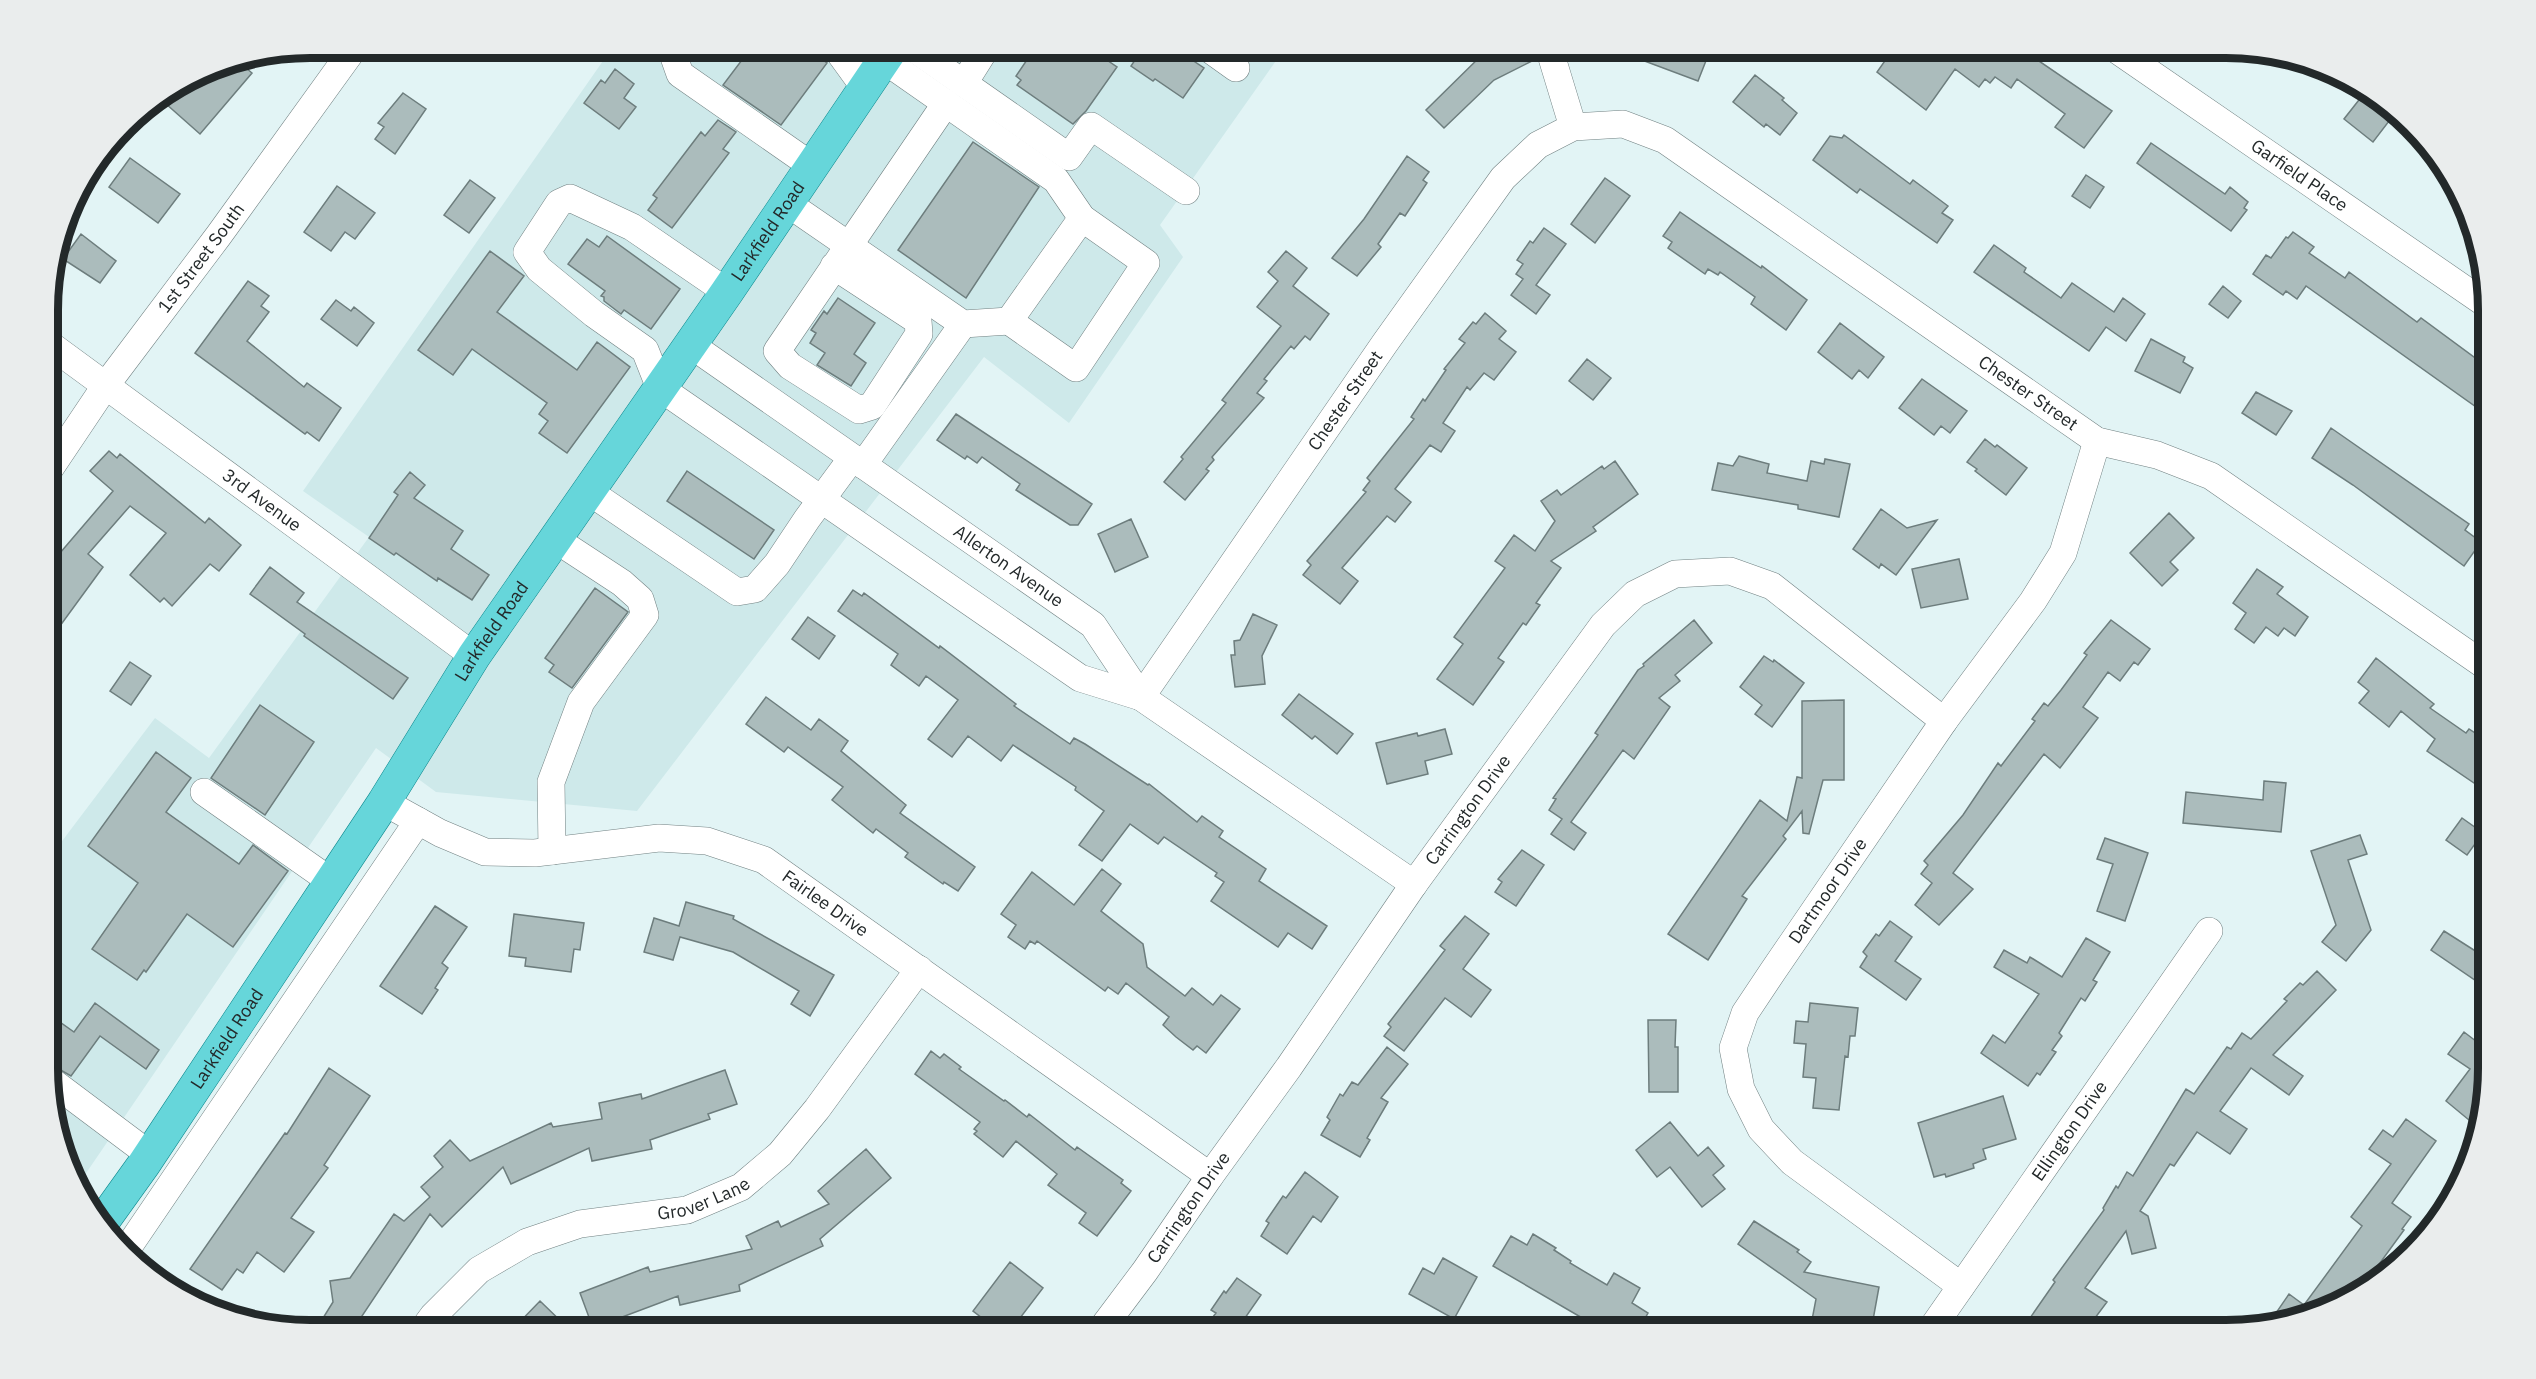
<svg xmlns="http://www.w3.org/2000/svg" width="2536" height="1379" font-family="'IBM Plex Sans',sans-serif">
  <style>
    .built { fill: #cee9ea }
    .building { fill: #abbcbc; stroke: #6d7d7d; stroke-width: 1.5 }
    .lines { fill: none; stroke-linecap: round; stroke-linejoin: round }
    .minor-casing { stroke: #718182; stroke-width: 28 }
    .major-casing { stroke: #0c878c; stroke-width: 34 }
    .minor { stroke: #fff; stroke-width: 27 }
    .major { stroke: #66d6da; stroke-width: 33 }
    .labels { text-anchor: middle; stroke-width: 4.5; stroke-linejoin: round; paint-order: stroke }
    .street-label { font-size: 18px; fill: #23292a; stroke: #fbfefe }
    .rim { fill: none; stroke: #23292a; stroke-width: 8 }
  </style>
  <rect width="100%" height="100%" fill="#e2f4f5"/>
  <!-- built -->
  <path class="built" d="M612,48H1285L1160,225L1183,257L1069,423L984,357L637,811L436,792L376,748L80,1182L50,1103V857L155,718L209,758L369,537L303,491Z"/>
  <!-- building -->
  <path class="building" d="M751,48H807L827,63L781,125L723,85Z
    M1035,48H1089L1117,67L1086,111L1073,124L1017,85L1021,80L1016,76Z
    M1143,48H1156L1168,56L1174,48L1204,68L1183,98L1155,79L1153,81L1131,66Z
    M1489,48H1534L1536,59L1494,80L1444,128L1426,110Z
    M1615,48H1711L1698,81L1615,50Z
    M1894,48H2020L2112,111L2084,148L2055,127L2065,114L2017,79L2011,88L1995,77L1990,83L1985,79L1979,87L1955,69L1926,110L1877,72Z
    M239,62L252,73L200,134L165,103L172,96L169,94L211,68Z
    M615,69L634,84L624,98L636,107L619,129L584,103L601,80L605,83Z
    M1755,75L1784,98L1782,100L1797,113L1780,135L1766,124L1764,127L1733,102Z
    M2366,91L2396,112L2373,142L2344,119Z
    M403,93L426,109L395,154L375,139L384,127L378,123Z
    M718,120L736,132L723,149L729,153L672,228L648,210L657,198L653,195L701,132L705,136Z
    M1844,135L1910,184L1913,180L1948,206L1942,213L1953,220L1937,243L1860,189L1857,193L1813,160L1830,136L1842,138Z
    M973,142L1039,187L966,298L898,250Z
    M2151,143L2225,194L2230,187L2248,202L2244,208L2247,210L2231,231L2137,163Z
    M1407,156L1429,172L1423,180L1427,183L1405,216L1400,213L1378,244L1381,247L1357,276L1332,258L1364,219Z
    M130,158L180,194L158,223L109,187Z
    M2086,175L2104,187L2090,208L2072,196Z
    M1605,178L1630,196L1595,243L1571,224Z
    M470,180L495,198L469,233L444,215Z
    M337,186L375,213L355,239L345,232L331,251L304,232Z
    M1680,212L1761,268L1762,266L1807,300L1786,330L1751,304L1755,297L1720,272L1718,275L1708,269L1705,274L1668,248L1672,242L1663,236Z
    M1544,228L1566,244L1536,285L1550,295L1536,314L1511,295L1523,279L1516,274L1523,264L1517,260L1530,241L1533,243Z
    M2293,232L2314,247L2309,253L2345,278L2349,272L2417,322L2421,318L2486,366V414L2306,286L2297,299L2286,291L2283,295L2253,274L2266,255L2271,258L2286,237L2288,238Z
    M81,234L116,261L100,283L63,259Z
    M607,236L680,289L651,329L624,310L621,314L604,301V297L601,296L605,291L568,264L587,239L599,247Z
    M1994,245L2026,268L2024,272L2061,298L2072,283L2114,312L2123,298L2145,314L2126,341L2106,327L2089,351L1974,272Z
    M490,251L524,276L497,312L577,370L597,342L630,367L567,453L539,433L548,421L539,414L547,403L472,349L453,375L418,350Z
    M1286,251L1307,268L1293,286L1329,314L1310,340L1305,336L1294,349L1291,346L1264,379L1267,381L1257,393L1264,398L1212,457L1214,460L1206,469L1209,471L1185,500L1164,482L1183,459L1181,457L1226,403L1222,400L1281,326L1257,307L1278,281L1268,272Z
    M248,281L269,296L261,306L269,312L247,341L304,387L307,383L341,408L319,441L307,432L305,434L195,353Z
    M2223,286L2241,301L2228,318L2209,304Z
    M838,298L875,323L854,354L866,363L851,386L817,365L825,353L810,343L816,333L811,330L824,311L827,314Z
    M336,300L351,311L354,307L374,323L357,346L321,319Z
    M1485,313L1506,331L1499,339L1516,352L1494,380L1484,373L1470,390L1467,387L1443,423L1455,431L1441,452L1430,445L1395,489L1411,502L1395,522L1387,516L1342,568L1358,581L1340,604L1303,575L1311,565L1307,561L1366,492L1363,490L1370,481L1367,478L1414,419L1411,417L1423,399L1425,401L1446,370L1444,369L1465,343L1459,339L1473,322L1476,324Z
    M1840,323L1884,357L1868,378L1859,370L1852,379L1818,352Z
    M2151,339L2185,357L2183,362L2193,368L2180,393L2135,371Z
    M1587,359L1611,378L1593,400L1569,381Z
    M1922,379L1967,411L1950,433L1941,426L1934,435L1899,408Z
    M2256,392L2292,411L2276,435L2242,413Z
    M956,414L1092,504L1078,525H1070L1016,490L1020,484L982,457L977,463L967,456L965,459L937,440Z
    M2331,428L2469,524L2465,530L2481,542L2464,566L2353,485L2312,458Z
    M1985,439L1995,447L1997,445L2027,468L2006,495L1975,471L1977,469L1967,462Z
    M109,451L117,458L120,454L205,523L209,518L241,545L219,571L210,564L172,606L164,598L160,602L130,575L166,533L130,506L88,554L103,567L49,641V562L57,551L60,553L113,491L90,471Z
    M1739,456L1769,464L1767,473L1807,481L1811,461L1824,464L1825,459L1850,464L1839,517L1798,509V505L1712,490L1718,463L1733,466Z
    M1615,461L1638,494L1593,527L1596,531L1551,561L1561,568L1536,603L1540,605L1526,625L1523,623L1498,658L1504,662L1473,705L1437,679L1463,644L1454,637L1505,568L1495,561L1514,535L1535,551L1555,521L1541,501L1557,490L1561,495L1602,466L1604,469Z
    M687,471L774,530L754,559L667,501Z
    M410,472L425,485L414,498L463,531L451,549L489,575L472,600L438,578L437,581L396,553L394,555L369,538L398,495L394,492Z
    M1881,509L1907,528L1937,520L1896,575L1881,564L1879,568L1853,549Z
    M2169,513L2194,538L2170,562L2178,570L2162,586L2130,553Z
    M1131,519L1148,557L1115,572L1098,534Z
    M1959,559L1968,599L1921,608L1912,569Z
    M270,567L304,593L297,602L408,678L393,699L304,636L305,634L250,594Z
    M2257,569L2283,587L2277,594L2308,617L2295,636L2284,628L2278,636L2266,627L2254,643L2235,629L2246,613L2233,603Z
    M595,588L628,612L572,688L549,672L554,665L545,658Z
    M853,590L862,596L864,593L939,648L940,646L1016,704L1014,706L1070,744L1074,738L1085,744L1148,785L1149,784L1197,822L1202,816L1223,831L1219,837L1266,869L1259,881L1327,926L1312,949L1288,933L1278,947L1211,901L1224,882L1215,876L1217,873L1164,837L1158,844L1130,824L1102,861L1079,845L1104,811L1075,790L1076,787L1013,745L1001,761L968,736L952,757L928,739L958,700L926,676L919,686L891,665L898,654L838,611Z
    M1253,614L1277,625L1262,656L1265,684L1235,687L1231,655H1235L1234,641L1240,640Z
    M808,617L835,636L819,659L792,639Z
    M1694,620L1712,643L1675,675L1680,681L1659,698L1670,707L1634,759L1623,750L1571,822L1586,833L1574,850L1551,834L1562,819L1549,810L1556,799L1553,798L1598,735L1595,733L1638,670L1644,666L1643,664Z
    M2111,620L2150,649L2138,665L2134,662L2120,681L2108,672L2083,707L2098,718L2060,768L2044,754L1953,873L1973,889L1939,925L1915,905L1932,883L1921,874L1928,865L1924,861L1963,815L1998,763L2001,766L2035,721L2032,719L2044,703L2048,706L2061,690L2087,655L2084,653Z
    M1764,656L1773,662L1774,660L1804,683L1772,727L1755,714L1762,705L1740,687Z
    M2376,658L2434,704L2430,708L2466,733L2469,729L2487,741V764L2474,783L2427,751L2435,739L2401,711L2389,727L2359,703L2369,691L2358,682Z
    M130,662L151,676L131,705L110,691Z
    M1299,694L1353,734L1337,754L1315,736L1312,739L1282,715Z
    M766,697L811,730L819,719L848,741L841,751L906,805L900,813L975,867L958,891L944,882L943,884L905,857L908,853L876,829L873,833L832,800L843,787L788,747L784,752L746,724Z
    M1844,700V780H1823L1809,834L1803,833L1802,811L1783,836L1786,839L1742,896L1747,899L1708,960L1668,934L1760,800L1787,821L1797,777L1802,778V701Z
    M260,705L314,742L265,815L211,778Z
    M1445,729L1452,754L1425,761L1428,774L1387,784L1376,743L1417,733L1418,736Z
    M156,752L191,778L166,812L239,864L253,845L288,871L233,947L187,914L146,972L144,970L137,980L92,949L138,883L88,846Z
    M2264,781L2286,783L2281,832L2183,823L2186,792L2263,800Z
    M2462,818L2483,833L2467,855L2446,840Z
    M2360,835L2367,854L2348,860L2371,930L2346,961L2322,942L2336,925L2311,851Z
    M2105,838L2148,853L2125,921L2097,911L2113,864L2097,859Z
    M1522,850L1544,865L1516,906L1495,892L1502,882L1498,879Z
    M1102,869L1121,884L1101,911L1143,944L1147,967L1185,996L1192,988L1213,1005L1221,995L1240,1009L1206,1053L1197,1046L1193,1050L1176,1037L1163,1025L1169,1017L1126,983L1118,994L1108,987L1105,991L1037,941L1035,944L1030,941L1025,949L1008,937L1016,925L1001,914L1032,872L1074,905Z
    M686,902L734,916L733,919L834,975L810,1016L791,1004L799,991L733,952L680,937L673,960L644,952L654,918L679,926Z
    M435,906L467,927L442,963L448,968L435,988L438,990L422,1014L380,986Z
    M514,914L584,923L580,950L574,949L571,972L525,966L526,958L509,956Z
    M1465,916L1489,934L1463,969L1491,990L1471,1017L1445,998L1404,1051L1384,1036L1391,1027L1388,1024L1445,950L1440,946Z
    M1890,921L1912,937L1895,961L1921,979L1906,1000L1860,967L1867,956L1863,952L1876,934L1879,936Z
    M2444,931L2488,959V989L2431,950Z
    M2086,938L2110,952L2093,980L2097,982L2085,1001L2081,998L2059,1033L2062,1036L2052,1050L2056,1052L2040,1075L2037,1073L2028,1086L1981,1053L1993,1035L2005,1043L2039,994L1994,967L2004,950L2027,963L2030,957L2062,977Z
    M2317,971L2336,990L2273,1055L2303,1076L2289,1095L2251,1068L2220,1111L2247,1129L2230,1154L2197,1132L2174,1166L2170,1164L2140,1211L2148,1216L2156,1248L2132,1254L2126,1231L2085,1288L2107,1302L2086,1330L2021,1331L2055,1282L2053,1280L2104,1210L2103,1208L2116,1186L2118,1188L2127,1172L2133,1176L2186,1089L2194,1094L2227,1047L2231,1049L2242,1033L2251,1039L2287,1001L2284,999L2300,983L2303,985Z
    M95,1003L159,1050L146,1069L100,1036L71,1076L50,1064V1015L74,1032Z
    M1810,1003L1858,1008L1855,1036H1850L1848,1057L1845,1056L1839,1110L1813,1108L1816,1078L1803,1077L1806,1044L1794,1043L1796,1021L1808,1022Z
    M1648,1020H1676L1675,1047H1678V1092H1649Z
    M2464,1032L2485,1048L2488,1044V1068L2475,1125L2446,1101L2470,1069L2448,1054Z
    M1387,1047L1408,1064L1381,1098L1388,1102L1367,1138L1370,1140L1360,1157L1321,1135L1330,1120L1327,1117L1340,1094L1343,1096L1352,1082L1358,1085Z
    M931,1051L940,1058L944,1054L961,1067L959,1069L1004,1101L1005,1100L1027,1117L1029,1114L1075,1150L1077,1147L1123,1180L1121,1183L1131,1191L1097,1236L1079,1223L1086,1213L1048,1185L1057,1174L1016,1141L1003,1157L974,1134L977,1131L974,1129L980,1122L915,1074Z
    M329,1068L370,1096L324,1165L328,1168L291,1218L314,1232L284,1272L257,1252L243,1273L237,1269L222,1290L190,1269L285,1133L287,1134Z
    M725,1070L737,1104L708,1114L710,1119L650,1140L652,1149L592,1161L589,1148L511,1184L503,1167L442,1227L430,1214L352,1331H315L333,1302L330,1281L350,1278L394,1214L404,1221L430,1197L421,1187L443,1167L434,1156L450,1140L470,1161L551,1123L553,1127L602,1119L599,1103L641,1094L642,1099Z
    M2003,1096L2016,1139L1983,1149L1986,1159L1973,1164L1974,1168L1946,1177L1945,1174L1934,1177L1918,1123Z
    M2406,1119L2436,1141L2392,1203L2411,1217L2402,1229L2404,1230L2369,1278L2375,1283L2309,1317L2267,1326L2289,1294L2304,1305L2362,1226L2351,1217L2391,1164L2369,1149L2383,1130L2393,1137Z
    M1670,1122L1698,1156L1708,1147L1724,1166L1713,1175L1725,1189L1702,1207L1670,1167L1657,1177L1636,1150Z
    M866,1149L891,1178L820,1239L823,1246L739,1285L740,1291L680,1305L678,1296L593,1328L580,1293L648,1267L650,1272L752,1249L746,1236L778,1221L781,1227L829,1204L818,1191Z
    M1305,1172L1338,1197L1321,1222L1313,1216L1287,1254L1261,1236L1269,1223L1266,1221L1283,1196L1286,1198Z
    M1754,1221L1799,1250L1797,1252L1811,1262L1804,1272L1879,1287L1871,1331H1817L1818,1326L1811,1325L1816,1299L1738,1244Z
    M1533,1234L1556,1248L1554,1250L1571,1261L1570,1263L1607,1285L1614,1273L1640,1288L1632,1303L1648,1313L1638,1331H1610L1587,1317L1584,1319L1493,1266L1511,1236L1527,1245Z
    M1443,1258L1477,1277L1454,1319L1409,1294L1423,1268L1434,1274Z
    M1010,1262L1043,1288L1010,1331H999L973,1311Z
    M1237,1278L1261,1295L1236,1331H1221L1209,1322L1216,1313L1211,1310L1224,1291L1226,1293Z
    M540,1301L571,1331H511Z"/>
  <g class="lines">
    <defs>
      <g id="minor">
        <path d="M680,48L674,57L680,74L812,166"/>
        <path d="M836,48L865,88"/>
        <path d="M913,48L1069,157L1091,126L1186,191"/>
        <path d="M1208,48L1236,68"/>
        <path d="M1549,48L1573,127"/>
        <path id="s1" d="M2114,48L2486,304"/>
        <path d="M884,60L1056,180L1082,218L1146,263L1076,368L1009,321"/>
        <path d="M964,83L986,48"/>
        <path d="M787,203L963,324L1009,321L1082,218"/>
        <path d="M834,266L918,321L919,334L872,406L859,410L790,366L777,351C833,268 890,186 946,103"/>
        <path d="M727,292L632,227L570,198L559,203L527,252L539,269L594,314L645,350L660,388L1080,678L1141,697L1414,884"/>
        <path id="s2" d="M49,344L474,656"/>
        <path id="s3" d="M691,345L1093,625L1141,697"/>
        <path d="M863,465L963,324"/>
        <path id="s4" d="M49,470L106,385L219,235L354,48"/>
        <path d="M588,491L737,592L755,589L777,564L807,519L852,458"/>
        <path id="s5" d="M1141,697L1385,343L1503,178L1538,145L1573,127L1623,124L1665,140L2097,441L2157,455L2211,476L2487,667"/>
        <path d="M204,792L332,882"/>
        <path id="s6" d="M384,802L440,833L485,852L535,853L659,838L707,841L764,860L1210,1176"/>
        <path d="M552,851L551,782L581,702L645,615L640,599L622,583L555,539"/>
        <path d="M50,1080L150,1155"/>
        <path d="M125,1252L418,821"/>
        <path id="s7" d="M1961,1286L1792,1162L1761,1129L1741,1089L1733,1048L1745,1013L1773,971L1944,721L2033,601L2063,553L2097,441"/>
        <path id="s8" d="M422,1331L433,1316L479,1270L527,1242L580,1224L687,1210L741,1187L780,1154L817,1109L919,969"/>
        <path id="s9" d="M1100,1331L1145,1271L1210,1176L1289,1067L1414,884L1603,625L1635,594L1675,574L1730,571L1772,586L1944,721"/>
        <path id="s10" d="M1930,1331L2209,931"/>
      </g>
      <g id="major">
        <path id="s11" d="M101,1224L144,1164L384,802L474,656L727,292L892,48"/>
      </g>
    </defs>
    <!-- minor casing -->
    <use href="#minor" class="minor-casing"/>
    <!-- major casing -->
    <use href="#major" class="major-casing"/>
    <!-- minor -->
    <use href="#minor" class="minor"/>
    <!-- major -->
    <use href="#major" class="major"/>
  </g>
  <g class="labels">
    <!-- street labels -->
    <g class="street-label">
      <text dy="6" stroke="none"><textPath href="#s1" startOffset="225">Garfield Place</textPath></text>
      <text dy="6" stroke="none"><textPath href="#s11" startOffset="1196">Larkfield Road</textPath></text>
      <text dy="6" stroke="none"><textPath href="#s4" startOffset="261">1st Street South</textPath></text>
      <text dy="6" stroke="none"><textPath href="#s5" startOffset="1258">Chester Street</textPath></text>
      <text dy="6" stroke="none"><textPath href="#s5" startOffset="360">Chester Street</textPath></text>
      <text dy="6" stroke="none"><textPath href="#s2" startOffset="264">3rd Avenue</textPath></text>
      <text dy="6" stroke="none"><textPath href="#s3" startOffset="387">Allerton Avenue</textPath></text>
      <text dy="6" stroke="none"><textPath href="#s11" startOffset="710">Larkfield Road</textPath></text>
      <text dy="6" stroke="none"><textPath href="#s9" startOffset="638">Carrington Drive</textPath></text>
      <text dy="6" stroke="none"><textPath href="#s7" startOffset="526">Dartmoor Drive</textPath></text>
      <text dy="6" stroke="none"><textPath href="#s6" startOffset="471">Fairlee Drive</textPath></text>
      <text dy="6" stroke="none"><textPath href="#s11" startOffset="224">Larkfield Road</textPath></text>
      <text dy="6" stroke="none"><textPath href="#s10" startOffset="244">Ellington Drive</textPath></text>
      <text dy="6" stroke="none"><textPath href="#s8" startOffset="322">Grover Lane</textPath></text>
      <text dy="6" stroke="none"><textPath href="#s9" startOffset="152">Carrington Drive</textPath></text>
    </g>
  </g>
  <!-- crop -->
  <path d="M0 0H2536V1379H0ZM310 58H2226A252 252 0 0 1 2478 310V1068A252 252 0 0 1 2226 1320H310A252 252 0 0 1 58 1068V310A252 252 0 0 1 310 58Z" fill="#eaeded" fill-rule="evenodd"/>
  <path class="rim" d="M310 58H2226A252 252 0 0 1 2478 310V1068A252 252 0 0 1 2226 1320H310A252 252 0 0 1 58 1068V310A252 252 0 0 1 310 58Z"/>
</svg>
